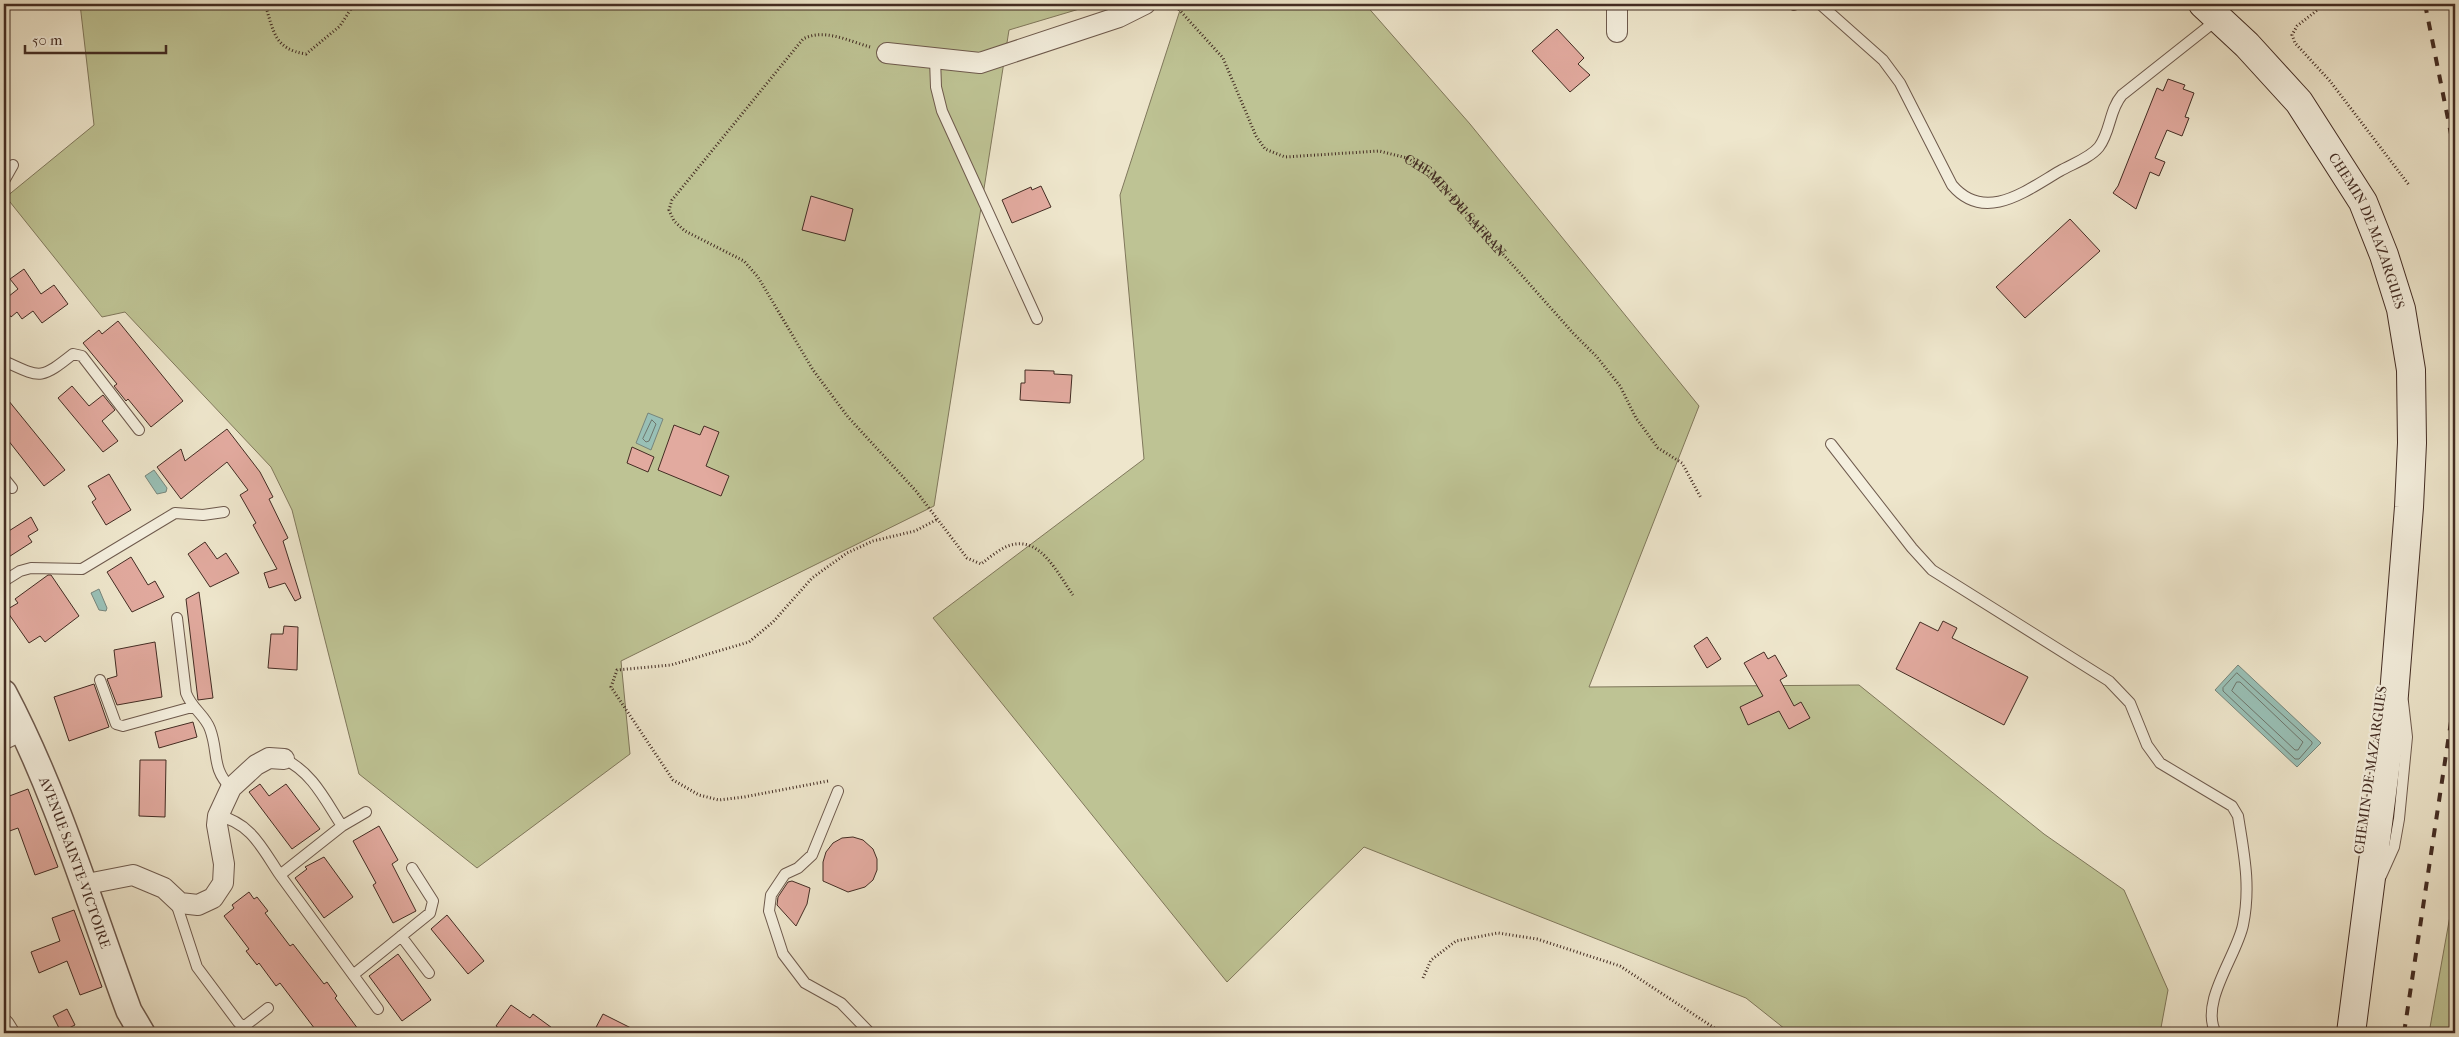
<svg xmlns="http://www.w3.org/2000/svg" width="2459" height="1037" font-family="'IM FELL French Canon',serif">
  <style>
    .green { fill: #bec394; stroke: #80785c }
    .water { fill: #99c0b6; stroke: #77857b }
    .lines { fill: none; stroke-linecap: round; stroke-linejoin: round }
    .shore { stroke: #6e766c; stroke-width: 1 }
    .building { fill: #e2aa9f; stroke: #432c23 }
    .service-casing { stroke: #6e5a4d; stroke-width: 12 }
    .minor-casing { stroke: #6e5a4d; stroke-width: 22 }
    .tertiary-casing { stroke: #6e5a4d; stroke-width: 28 }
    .secondary-casing { stroke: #432c23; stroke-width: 30 }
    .path { stroke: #432c23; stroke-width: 3; stroke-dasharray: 1 2.5; stroke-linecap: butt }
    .service { stroke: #f4efde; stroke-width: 10 }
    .minor { stroke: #f4efde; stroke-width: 20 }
    .tertiary { stroke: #f4efde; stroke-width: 25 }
    .secondary { stroke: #f4efde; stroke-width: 28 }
    .rail { stroke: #432c23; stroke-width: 4; stroke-dasharray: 9 9; stroke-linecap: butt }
    .labels { text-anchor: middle; stroke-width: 4.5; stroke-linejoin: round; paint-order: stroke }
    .street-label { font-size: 14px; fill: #432c23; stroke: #f4efde }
  </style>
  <rect width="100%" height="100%" fill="#eee6cc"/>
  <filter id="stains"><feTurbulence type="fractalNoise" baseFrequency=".004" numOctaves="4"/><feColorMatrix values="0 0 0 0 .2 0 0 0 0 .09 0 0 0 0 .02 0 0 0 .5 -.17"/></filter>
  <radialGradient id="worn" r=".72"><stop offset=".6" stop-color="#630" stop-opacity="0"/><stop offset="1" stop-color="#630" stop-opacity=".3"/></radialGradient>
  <!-- green -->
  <path class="green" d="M80,4H1096L1009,30L934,506L621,661L630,754L477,868L359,774L292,510L271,467L125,312L102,317L6,197L94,125Z
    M1182,4H1365L1470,124L1699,406L1589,687L1859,685L2044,834L2124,890L2168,990L2160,1033H1790L1746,998L1364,847L1227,982L933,618L1144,459L1120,195Z
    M2455,888V1033H2429Z"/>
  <!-- water -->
  <path class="water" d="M648,413L663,419L651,450L636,443Z
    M154,470L167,488L166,492L157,494L145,476Z
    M99,589L107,608L106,611L99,610L91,593Z
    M2238,665L2321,743L2297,767L2215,690Z"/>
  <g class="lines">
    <!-- shore -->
    <path class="shore" d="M652,420L656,424L649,441L646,442L643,439Z
      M2237,673L2312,742V744L2299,759H2295L2223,691V688Z
      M2237,682H2240L2303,742L2298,750H2295L2232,691Z"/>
  </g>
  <!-- building -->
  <path class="building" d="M1557,29L1584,58L1578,64L1590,75L1570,92L1532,51Z
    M2168,79L2185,85L2183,89L2194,93L2185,117L2189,118L2182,136L2167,130L2155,158L2165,162L2159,176L2150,172L2136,209L2113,193L2118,186L2157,88L2163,91Z
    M1041,186L1051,207L1012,223L1002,200L1031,187L1032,190Z
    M811,196L853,209L845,241L802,230Z
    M2070,219L2100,251L2025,318L1996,287Z
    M24,269L41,294L54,285L68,304L42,323L33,311L22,319L17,312L11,317L4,307V300L18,289L10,279Z
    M118,321L183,401L151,427L128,399L126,401L114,386L117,384L83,343L99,330L102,334Z
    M1025,370L1054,371V374L1072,375L1070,403L1020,400L1021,383H1025Z
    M72,386L89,406L103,395L115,410L102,421L118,441L103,452L58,398Z
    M4,395L65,470L44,486L4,435Z
    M674,425L700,435L704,426L719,432L706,466L729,476L721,496L658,470Z
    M227,429L260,472L273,497L269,499L288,538L283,541L301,598L295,601L285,583L269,588L264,573L277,569L253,525L256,523L240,495L248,490L227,462L181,499L157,467L181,449L185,461Z
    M632,447L654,457L648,472L627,463Z
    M109,474L131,510L106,525L92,502L96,499L88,486Z
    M31,517L38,530L28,536L32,542L4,560V534Z
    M205,542L217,559L226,553L239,573L210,587L188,554Z
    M131,557L148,585L155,581L164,597L132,612L107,572Z
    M48,575H51L79,616L45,642L40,636L29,643L6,610L18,603L15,599Z
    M199,592L213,698L198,700L186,599Z
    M1943,621L1957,628L1952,638L2028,677L2004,725L1896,669L1920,622L1938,631Z
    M284,626L298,627L297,670L268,668L271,634H283Z
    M1707,637L1721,659L1707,668L1694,646Z
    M155,642L162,697L117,705L107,679L117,676L114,650Z
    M1764,652L1768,659L1775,655L1787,676L1780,680L1794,706L1801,702L1810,718L1789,729L1779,711L1748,725L1740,707L1763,696L1744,663Z
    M94,684L109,727L69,741L54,697Z
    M193,722L197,737L159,748L155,732Z
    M140,760H166L165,817L139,816Z
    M260,784L269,796L286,784L320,829L292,849L249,792Z
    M28,789L58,867L35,875L18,828L4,833V798Z
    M379,826L398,860L392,864L416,911L393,923L373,885L376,883L353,841Z
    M853,837L863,840L873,849L877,859V870L873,880L865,887L848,892L823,881V862L826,852L833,843L842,838Z
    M324,857L353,897L324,918L295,878L307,869L305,867Z
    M792,881L810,888L807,904L796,926L777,905L778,897L788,882Z
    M249,892L254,899L257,897L268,911L265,913L290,946L293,944L324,984L327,982L337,996L335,998L361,1033H318L280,983L276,986L259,963L257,965L246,951L249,949L224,916L234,908L232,905Z
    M74,910L102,987L80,995L67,961L39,973L31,952L60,941L52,918Z
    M447,915L484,961L468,974L431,929Z
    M398,954L431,1000L402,1021L369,976Z
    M511,1005L530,1018L533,1014L559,1033H506L496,1026Z
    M67,1009L75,1025L61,1032L53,1016Z
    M603,1014L641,1033H593Z"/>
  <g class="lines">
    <defs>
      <path id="service" d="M1820,4L1883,60L1900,83L1952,185C1985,224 2027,190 2060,171C2072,164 2090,158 2099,147C2111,131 2109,110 2122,95L2218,19
        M2451,4L2455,7
        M1794,5L1796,4
        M935,59L936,87L942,111L1037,319
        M4,181L13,165
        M4,361C41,378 40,380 73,354L82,356L139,430
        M1831,444L1912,548L1932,570L2109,681L2130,703L2147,745L2160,763L2232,806L2238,816C2244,854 2251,886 2243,925C2237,955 2199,1003 2216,1033
        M4,478L12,488
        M4,581L20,571L31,568L82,569L175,513L203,515L224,512
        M177,618L186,693C192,709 205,715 210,729C219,753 211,768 231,788
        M100,680L116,724L123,726L192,707
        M284,759C312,772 325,800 342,826
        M838,791L812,855L798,868L785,874L771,895L769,911L783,954L805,983L841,1003L870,1033
        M366,812L342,826L280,875L378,1009
        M218,816C251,822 263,850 280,875
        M2381,876L2394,847L2399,819L2407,737L2403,702
        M180,903L178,909L197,967L238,1022L241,1025H246L268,1008
        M401,936L429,973
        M353,975L430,913L433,901L412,868"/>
      <path id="minor" d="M1617,32V4
        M887,53L980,63L1119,17L1145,4
        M4,739L23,730
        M82,885L133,875L164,888L180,903L198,905L213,898L223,883L224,864L217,825L218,816L231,788L256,765L269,758L284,759
        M4,1025L9,1033"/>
      <g id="tertiary">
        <path id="s2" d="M4,693C57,793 90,906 129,1011L142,1033"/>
      </g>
      <g id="secondary">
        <path id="s3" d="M2203,4L2247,45L2299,102L2363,202L2384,255L2401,309L2411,370L2412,443L2409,507L2393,707L2351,1033"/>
      </g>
    </defs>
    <!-- service casing -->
    <use href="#service" class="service-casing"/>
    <!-- minor casing -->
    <use href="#minor" class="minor-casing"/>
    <!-- tertiary casing -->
    <use href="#tertiary" class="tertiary-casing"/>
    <!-- secondary casing -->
    <use href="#secondary" class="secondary-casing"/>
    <!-- path -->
    <g class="path">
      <path d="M265,4C274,32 274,49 306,54L340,26L354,4"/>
      <path id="s1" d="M1174,4L1223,58L1256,136L1265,149L1285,157L1379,151L1407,158L1430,172L1573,333L1597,357L1620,386L1636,418L1658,448L1682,463L1701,498"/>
      <path d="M2325,4L2297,26L2292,35L2295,43L2330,81L2409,185"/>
      <path d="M870,47C849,41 824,28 803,39L672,200L669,210L674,221L685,231L744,261L758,277L813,370L848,417L916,491L967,558L981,564C989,558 998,550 1008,546C1040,534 1057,573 1073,595"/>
      <path d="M828,781L744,797L719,800L699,795L673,780L611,687L617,670L671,665L749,642L773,622L812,578L847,553L873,541L915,531L938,519"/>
      <path d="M1423,978L1431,960L1456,941L1498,933L1537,939L1620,966L1722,1033"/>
    </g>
    <!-- service -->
    <use href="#service" class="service"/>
    <!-- minor -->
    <use href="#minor" class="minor"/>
    <!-- tertiary -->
    <use href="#tertiary" class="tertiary"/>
    <!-- secondary -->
    <use href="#secondary" class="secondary"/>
    <!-- rail -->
    <path class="rail" d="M2425,4L2451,134L2455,171
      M2404,1033L2455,695"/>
  </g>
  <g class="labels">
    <!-- street labels -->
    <g class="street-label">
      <text dy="5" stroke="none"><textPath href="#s1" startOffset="386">CHEMIN DU SAFRAN</textPath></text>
      <text dy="5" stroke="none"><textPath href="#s3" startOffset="284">CHEMIN DE MAZARGUES</textPath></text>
      <text transform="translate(2370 770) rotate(-82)" y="5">CHEMIN DE MAZARGUES</text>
      <text dy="5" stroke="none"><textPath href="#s2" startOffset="184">AVENUE SAINTE-VICTOIRE</textPath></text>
    </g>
  </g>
  <!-- margin -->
  <rect width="2459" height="1037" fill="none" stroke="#eee6cc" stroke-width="20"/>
  <rect x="5" y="5" width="2449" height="1027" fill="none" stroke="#432c23" stroke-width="2.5"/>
  <rect x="10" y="10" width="2439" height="1017" fill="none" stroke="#432c23"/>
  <!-- scale -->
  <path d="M25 45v8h141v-8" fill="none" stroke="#432c23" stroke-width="2.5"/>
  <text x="32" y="45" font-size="15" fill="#432c23" stroke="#f4efde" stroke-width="4" paint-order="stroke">50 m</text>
  <rect width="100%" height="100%" filter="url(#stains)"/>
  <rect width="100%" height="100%" fill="url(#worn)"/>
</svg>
